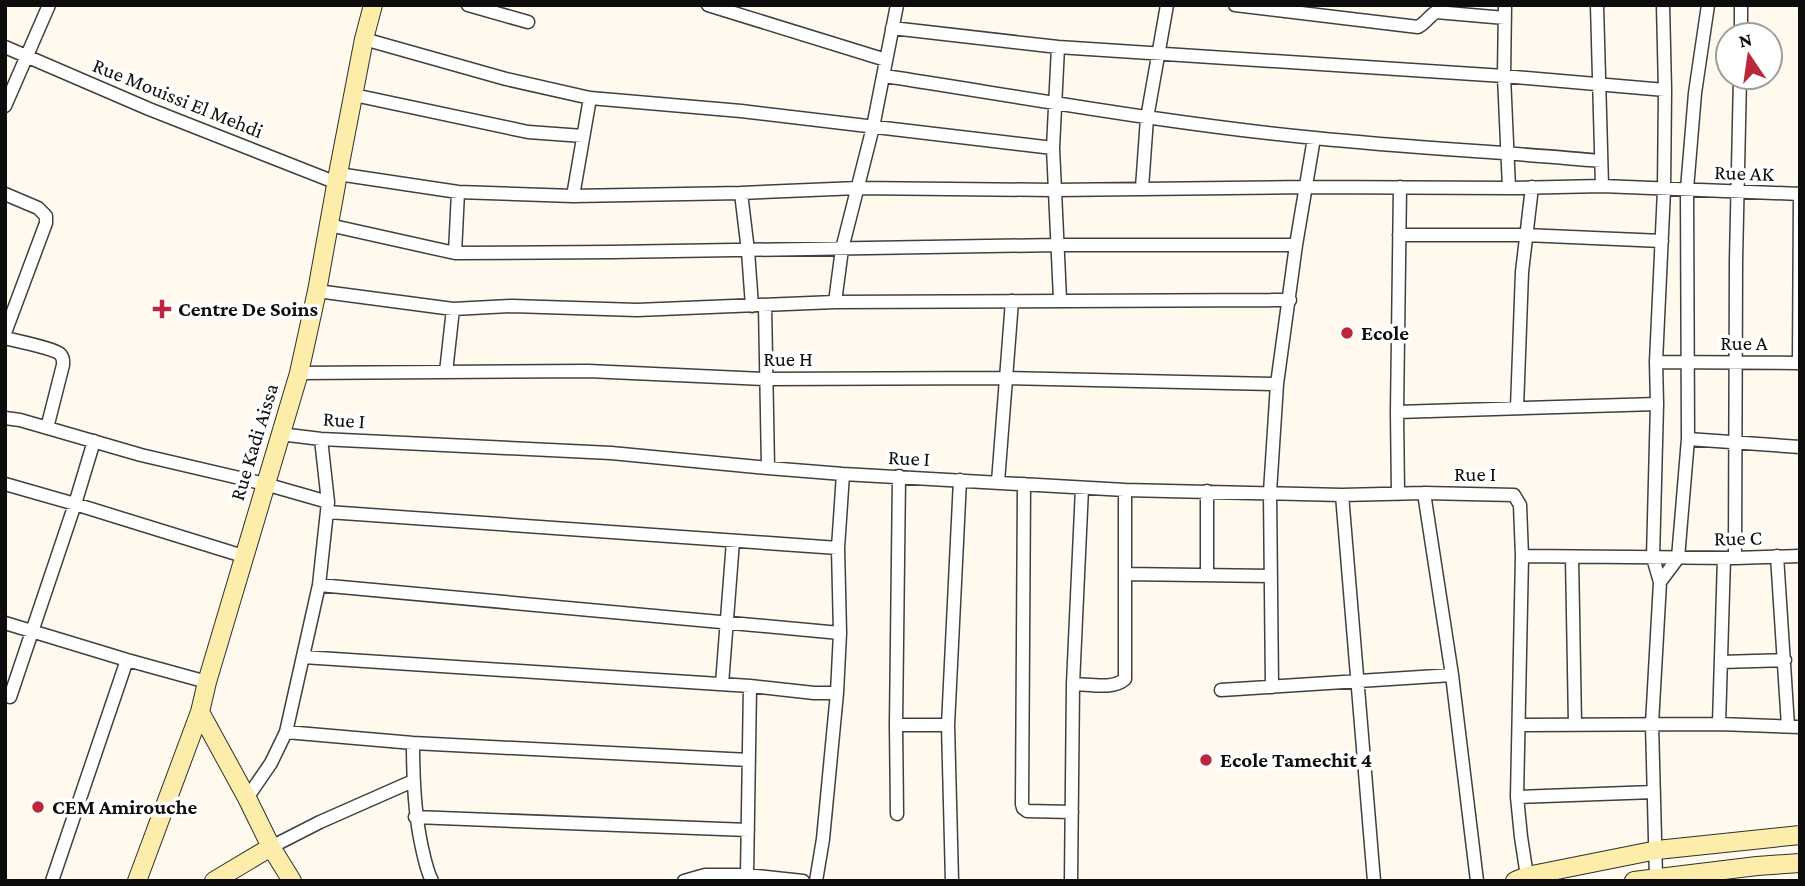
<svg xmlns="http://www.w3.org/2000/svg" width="1805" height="886" font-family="'Crimson Pro',serif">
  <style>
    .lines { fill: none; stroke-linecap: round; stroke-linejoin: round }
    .street-casing { stroke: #404040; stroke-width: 15 }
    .secondary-casing { stroke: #2f2f2f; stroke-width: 20 }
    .street { stroke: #fff; stroke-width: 12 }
    .secondary { stroke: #fdedaa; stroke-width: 18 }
    .poi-dot { fill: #bb273c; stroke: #fff; stroke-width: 2.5 }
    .labels { text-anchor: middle; stroke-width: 7; stroke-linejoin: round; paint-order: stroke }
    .street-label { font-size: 21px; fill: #0d0d0d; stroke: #fff }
    .poi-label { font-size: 21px; font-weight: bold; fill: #0d0d0d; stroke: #fff; text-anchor: start }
  </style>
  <rect width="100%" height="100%" fill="#fffaed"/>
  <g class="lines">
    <defs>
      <path id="street" d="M468,5L528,22
        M708,5L886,60
        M1235,5L1418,27C1426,23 1429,16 1436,12L1505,18
        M1505,5L1504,76L1509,188
        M1597,5L1602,186
        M892,28L1058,47L1504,76L1665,90
        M1741,35V5
        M364,39L506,79L590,98L741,111L1053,148
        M5,47L149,109L337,183
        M1058,47L1053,148L1060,299
        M885,76C1028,98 1171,124 1315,138C1410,148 1506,152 1601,161
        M354,95L528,132L583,136
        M5,106L49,5
        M338,174L458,192L573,196L741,193L858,188L1054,190L1306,187L1509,188L1602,186L1800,194
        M1142,188L1147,118L1167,5
        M741,193L748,251L752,306
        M5,194L38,208L46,216V223L5,333
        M573,196L590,98
        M329,225L455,253L612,252L1057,245H1296
        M1399,235H1525L1662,241
        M455,253L458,192
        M317,291L453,309L512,306L637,310L835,302L1290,300
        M835,302L842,249L873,127L897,5
        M765,305L768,468
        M5,338C16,341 53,348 60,354C64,358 63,361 63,365L47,428
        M1656,362L1800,363
        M1799,363L1800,193
        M446,372L453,309
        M299,373L588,371L765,379L1005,378L1277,384
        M1517,408L1522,272L1532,187
        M1397,412L1400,187
        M5,418L20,420L141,455L265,484L328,502
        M280,434L321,439L611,453L768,468L843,474L1125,490L1342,495L1424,493L1514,495L1520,505L1522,556L1517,797L1521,837L1527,876
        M1688,439L1800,447
        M998,482L1012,301
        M5,484L75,504L243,556
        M1024,484L1022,804L1023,808L1027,811L1072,812
        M1424,493L1452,675L1477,881
        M1398,494L1397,412L1657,404
        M1342,495L1374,881
        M328,512L838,548
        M1522,556L1735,558L1800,556
        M1777,556L1788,726
        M1572,557L1575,724
        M1735,558L1736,261L1740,77
        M1125,574L1271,576
        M1207,575V491
        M1660,582L1678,558L1688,439L1687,189L1695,93L1708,5
        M319,585L840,633
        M5,623L127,660L207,682
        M303,657L750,686L814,693H837
        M1721,662L1785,660
        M722,684L733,541
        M1073,684C1089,684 1113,690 1125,679V490
        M1272,687L1270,492L1277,384L1296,245L1314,138
        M1221,690L1452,675
        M10,697L75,504L94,441
        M1719,724L1724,558
        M896,725H948
        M1519,725L1719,724L1800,727
        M286,732L413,743L749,760
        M413,743C413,777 414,810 421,843C424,857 426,869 432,881
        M1517,797L1654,792
        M247,798L271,763L286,732L319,585L328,502L321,439
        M897,814L896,725L899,476
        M415,817L748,830
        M271,847L320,822L413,781
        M747,875L750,686
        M1656,877L1652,724L1660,582L1653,558L1657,404L1656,362L1664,190L1665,90L1663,5
        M52,881L127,660
        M684,881L705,875H747L803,881
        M816,881L823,839L837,693L840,633L838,548L843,474
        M952,881L948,725L960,480
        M1071,881L1073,684L1082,488"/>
      <path id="secondary" d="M200,712L247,798L271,847L292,881
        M137,881L200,712L207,682L299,373L317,291L338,174L364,39L373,5
        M214,881L271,847
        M1515,881L1527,876L1657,850L1800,835
        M1634,881L1757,866L1800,863"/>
    </defs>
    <!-- street casing -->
    <use href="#street" class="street-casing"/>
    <!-- secondary casing -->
    <use href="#secondary" class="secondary-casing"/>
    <!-- street -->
    <use href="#street" class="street"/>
    <!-- secondary -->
    <use href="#secondary" class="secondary"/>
  </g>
  <!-- markers -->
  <g class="poi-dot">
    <path d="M158.5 298.5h7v7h7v7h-7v7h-7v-7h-7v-7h7z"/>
    <circle cx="1347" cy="333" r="7"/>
    <circle cx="1206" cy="760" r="7"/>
    <circle cx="38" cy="807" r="7"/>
  </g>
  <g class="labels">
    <!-- street labels -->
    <g class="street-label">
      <text transform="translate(178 98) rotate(22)" y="7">Rue Mouissi El Mehdi</text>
      <text transform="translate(1744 173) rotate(2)" y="7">Rue AK</text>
      <text x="1744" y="350">Rue A</text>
      <text x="788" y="366">Rue H</text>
      <text transform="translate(344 420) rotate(4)" y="7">Rue I</text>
      <text transform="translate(254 442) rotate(-73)" y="7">Rue Kadi Aissa</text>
      <text transform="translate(909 458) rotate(3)" y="7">Rue I</text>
      <text x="1475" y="481">Rue I</text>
      <text transform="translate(1738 538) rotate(-1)" y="7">Rue C</text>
    </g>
    <!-- poi labels -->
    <g class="poi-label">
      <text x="178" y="316">Centre De Soins</text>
      <text x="1361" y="340">Ecole</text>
      <text x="1220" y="767">Ecole Tamechit 4</text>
      <text x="52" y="814">CEM Amirouche</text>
    </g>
  </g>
  <!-- border -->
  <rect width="1805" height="886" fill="none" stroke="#0d0d0d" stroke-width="14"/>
  <!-- north arrow -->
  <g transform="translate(1749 56) rotate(347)"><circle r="33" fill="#ffffff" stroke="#9e9e9e" stroke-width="2"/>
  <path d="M0-5L12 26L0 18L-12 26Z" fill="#bb273c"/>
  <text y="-10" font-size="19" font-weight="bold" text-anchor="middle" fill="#0d0d0d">N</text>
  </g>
</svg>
